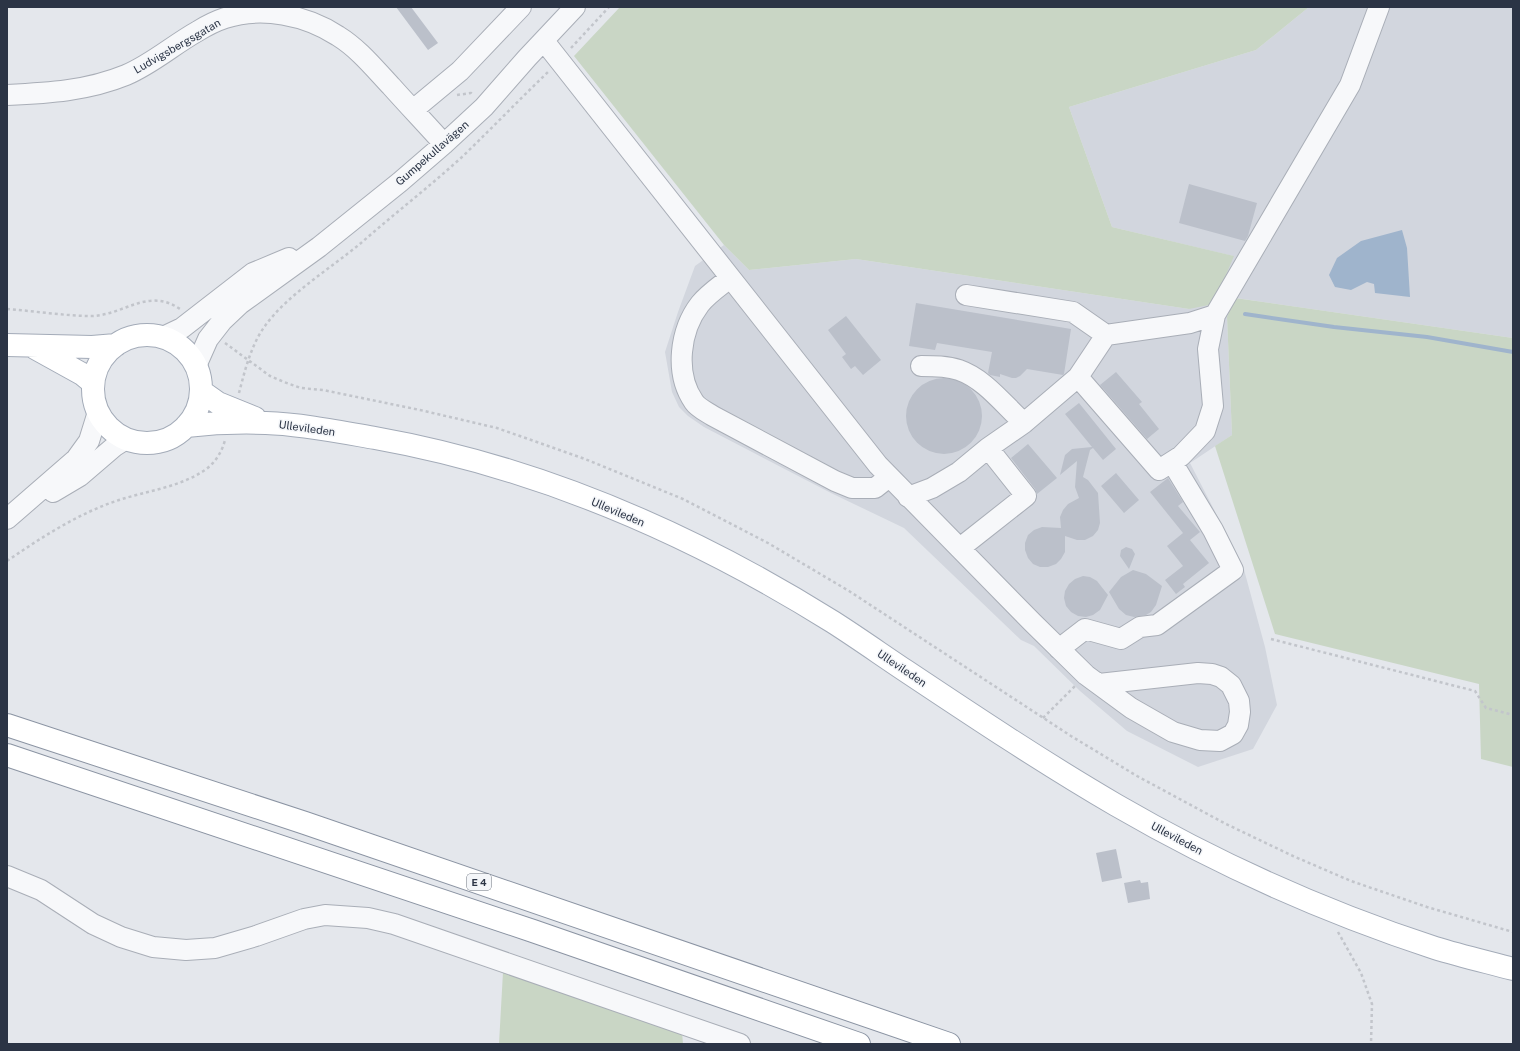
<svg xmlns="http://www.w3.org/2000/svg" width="1520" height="1051" font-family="'Public Sans',sans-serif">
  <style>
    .built { fill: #d2d6de }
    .green { fill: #c9d6c5 }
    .water { fill: #9fb4cc }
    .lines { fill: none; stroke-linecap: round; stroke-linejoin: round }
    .stream { stroke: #9fb4cc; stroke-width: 4 }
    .building { fill: #bbc0ca }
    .minor-casing { stroke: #a9aeb7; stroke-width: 22 }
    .major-casing { stroke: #a3abb8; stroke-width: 24 }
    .highway-casing { stroke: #8b94a3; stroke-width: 24 }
    .path { stroke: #c2c5cb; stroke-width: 2.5; stroke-dasharray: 3 3; stroke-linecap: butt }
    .minor { stroke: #f7f8fa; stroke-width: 20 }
    .major { stroke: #fff; stroke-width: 22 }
    .highway { stroke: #fff; stroke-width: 22 }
    .labels { text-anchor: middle; stroke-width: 3; stroke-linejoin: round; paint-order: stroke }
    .shield { fill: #f4f6f9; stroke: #676e7b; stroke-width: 1 }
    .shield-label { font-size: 10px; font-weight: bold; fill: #2b3445 }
    .street-label { font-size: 11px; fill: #2b3445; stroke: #f4f6f9 }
  </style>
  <rect width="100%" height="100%" fill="#e4e7ec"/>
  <!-- built -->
  <path class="built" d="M1309,7H1513V338L1236,298L1227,317L1232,435L1190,463L1243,566L1265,647L1277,705L1253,749L1198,767L1127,731L1080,691L1034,646L1021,640L904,528L831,493L704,427L688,416L679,407L672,392L665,352L678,312L695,266L724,245L749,270L856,259L1189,309L1233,256L1112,227L1069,107L1256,50Z"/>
  <!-- green -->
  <path class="green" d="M620,7H1309L1256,50L1069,107L1112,227L1234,256L1220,289L1209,305L1189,309L856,259L749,270L724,245L574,56Z
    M1235,298L1513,338V767L1481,759L1479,684L1275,634L1215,446L1232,435L1227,317Z
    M503,972L682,1032L683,1044H499Z"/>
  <!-- water -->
  <path class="water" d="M1402,230L1407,248L1410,297L1375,293L1374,284L1367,282L1351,290L1335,287L1329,275L1337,258L1361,241Z"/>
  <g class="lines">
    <!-- stream -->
    <path class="stream" d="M1245,314L1334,327L1427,337L1513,352"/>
  </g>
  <!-- building -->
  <path class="building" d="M396,7H411L438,43L428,50Z
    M1189,184L1257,203L1248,236L1245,241L1179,223Z
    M916,303L1071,329L1064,374L1063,375L1027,369L1020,376L1016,378H1012L1000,374V377L990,375L988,373L992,352L937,343L935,350L909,346Z
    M846,316L881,360L863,375L855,366L851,369L842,357L846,354L828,330Z
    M1116,372L1142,402L1139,404L1159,429L1147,439L1100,385Z
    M906 416a38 38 0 1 1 76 0a38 38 0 1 1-76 0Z
    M1079,403L1116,449L1103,460L1093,448L1090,450L1083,477L1088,480L1098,493L1100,523L1098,530L1093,536L1085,540H1077L1065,536V552L1061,559L1056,564L1048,567H1040L1033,564L1028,558L1025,550V543L1028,535L1034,530L1042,527L1061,528L1060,517L1063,510L1068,504L1079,498L1075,487L1077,461L1060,475L1065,455L1072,449L1092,447L1065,414Z
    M1028,444L1057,478L1037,494L1035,489L1011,458Z
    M1116,473L1139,500L1124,513L1101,486Z
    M1168,478L1183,502L1178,506L1200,532L1190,540L1209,563L1183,584L1185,587L1176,594L1165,580L1183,566L1167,546L1183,533L1150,492Z
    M1126,547L1132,549L1135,554L1129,569L1120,556L1121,550Z
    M1133,570L1146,574L1162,586L1156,605L1151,612L1146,615L1134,617L1126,615L1119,609L1109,592L1121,577Z
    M1083,576L1090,577L1097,581L1108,595L1100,610L1093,615L1086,617L1078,616L1071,612L1066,606L1064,598L1065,591L1069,584L1075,579Z
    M1116,849L1122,878L1102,882L1096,853Z
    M1140,880L1141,883L1148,882L1150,899L1128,903L1124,883Z"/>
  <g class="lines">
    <defs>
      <path id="minor" d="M544,41L878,465L1033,623L1086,675L1131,708L1173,732L1200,740L1220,741L1233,734L1238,725L1240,712L1239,701L1231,685L1221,677L1212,674L1198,673L1099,684
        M7,95C48,93 87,91 126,75C152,64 173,45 198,31C206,26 216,21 225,18C262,6 306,15 338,36C359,49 374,68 391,86C408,105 426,124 444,144
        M413,110L460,71L521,7
        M730,278C720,286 708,294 700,304C680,330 674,373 694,402C698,408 707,412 713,416L835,481L852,488H875L889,477
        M966,295L1073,312L1106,335
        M163,337L182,328L253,273L289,258
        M196,366L208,339L222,321L240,304L319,247L400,182L444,144L484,107L527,58L575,7
        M921,366C934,366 947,366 959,370C985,379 1004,405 1024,423L1078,377L1106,335L1190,323L1215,315L1350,85L1379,7
        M1078,377L1159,470L1181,456L1205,431L1213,406L1208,349L1215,315
        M53,492L80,476L115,446L126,439
        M908,497L932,488L959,472L988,448L1024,423
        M7,519L76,459L89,441L98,412
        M960,548L1026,496L988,448
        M1059,649L1085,629L1121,639L1140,627L1157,625L1233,570L1213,530L1172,462
        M7,876L41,890L93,924L121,937L153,947L186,950L215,948L256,936L304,919L325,915L368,918L394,924L740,1044"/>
      <path id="major" d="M93 389a54 54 0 1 1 108 0a54 54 0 1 1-108 0Z
        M7,345L92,347L116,345
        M35,348L82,374L93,383
        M201,391L218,403L255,418
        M186,426C213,423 240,422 266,423C301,424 341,432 375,438C538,467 694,535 833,622C858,638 882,655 906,671C975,717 1044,763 1116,805C1216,863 1325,912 1435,948C1461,956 1487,962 1513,969"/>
      <path id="highway" d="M7,725L305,823L949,1044
        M7,755L533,931L859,1044"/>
    </defs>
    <!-- minor casing -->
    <use href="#minor" class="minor-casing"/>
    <!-- major casing -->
    <use href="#major" class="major-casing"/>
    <!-- highway casing -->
    <use href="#highway" class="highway-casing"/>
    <!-- path -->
    <path class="path" d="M571,48L609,7
      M457,95L471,93L473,95
      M7,309C35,311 64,316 92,316C124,315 148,287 180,309
      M225,343L270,376L284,382L301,388L323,390L420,410L497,428L585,459L683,499L768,543L849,591L1071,736L1137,776L1226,824L1293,856L1351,881L1427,907L1513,932
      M239,393C245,370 251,345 265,326C287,295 331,268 361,243C394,214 429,187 462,157C491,129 519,100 548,72
      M7,561C42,537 79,513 119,500C147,491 180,487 205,470C215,463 222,452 225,440
      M1271,639L1475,691L1486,708L1513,715
      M1043,718L1075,686
      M1338,932L1361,973L1372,1004L1371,1044"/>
    <!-- minor -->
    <use href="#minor" class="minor"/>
    <!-- major -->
    <use href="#major" class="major"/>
    <!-- highway -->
    <use href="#highway" class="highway"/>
  </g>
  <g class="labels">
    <!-- shield labels -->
    <rect class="shield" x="467" y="874" width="24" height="16" rx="3"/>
    <g class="shield-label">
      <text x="479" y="886">E 4</text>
    </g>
    <!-- street labels -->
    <g class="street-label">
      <text transform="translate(177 46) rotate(-30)" y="4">Ludvigsbergsgatan</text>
      <text transform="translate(432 153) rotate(-41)" y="4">Gumpekullavägen</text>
      <text transform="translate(307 428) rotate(8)" y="4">Ullevileden</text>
      <text transform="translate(618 512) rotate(23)" y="4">Ullevileden</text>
      <text transform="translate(902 668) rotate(34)" y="4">Ullevileden</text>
      <text transform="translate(1177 838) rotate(28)" y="4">Ullevileden</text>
    </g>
  </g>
  <!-- border -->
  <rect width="1520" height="1051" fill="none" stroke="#2b3445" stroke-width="16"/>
</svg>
